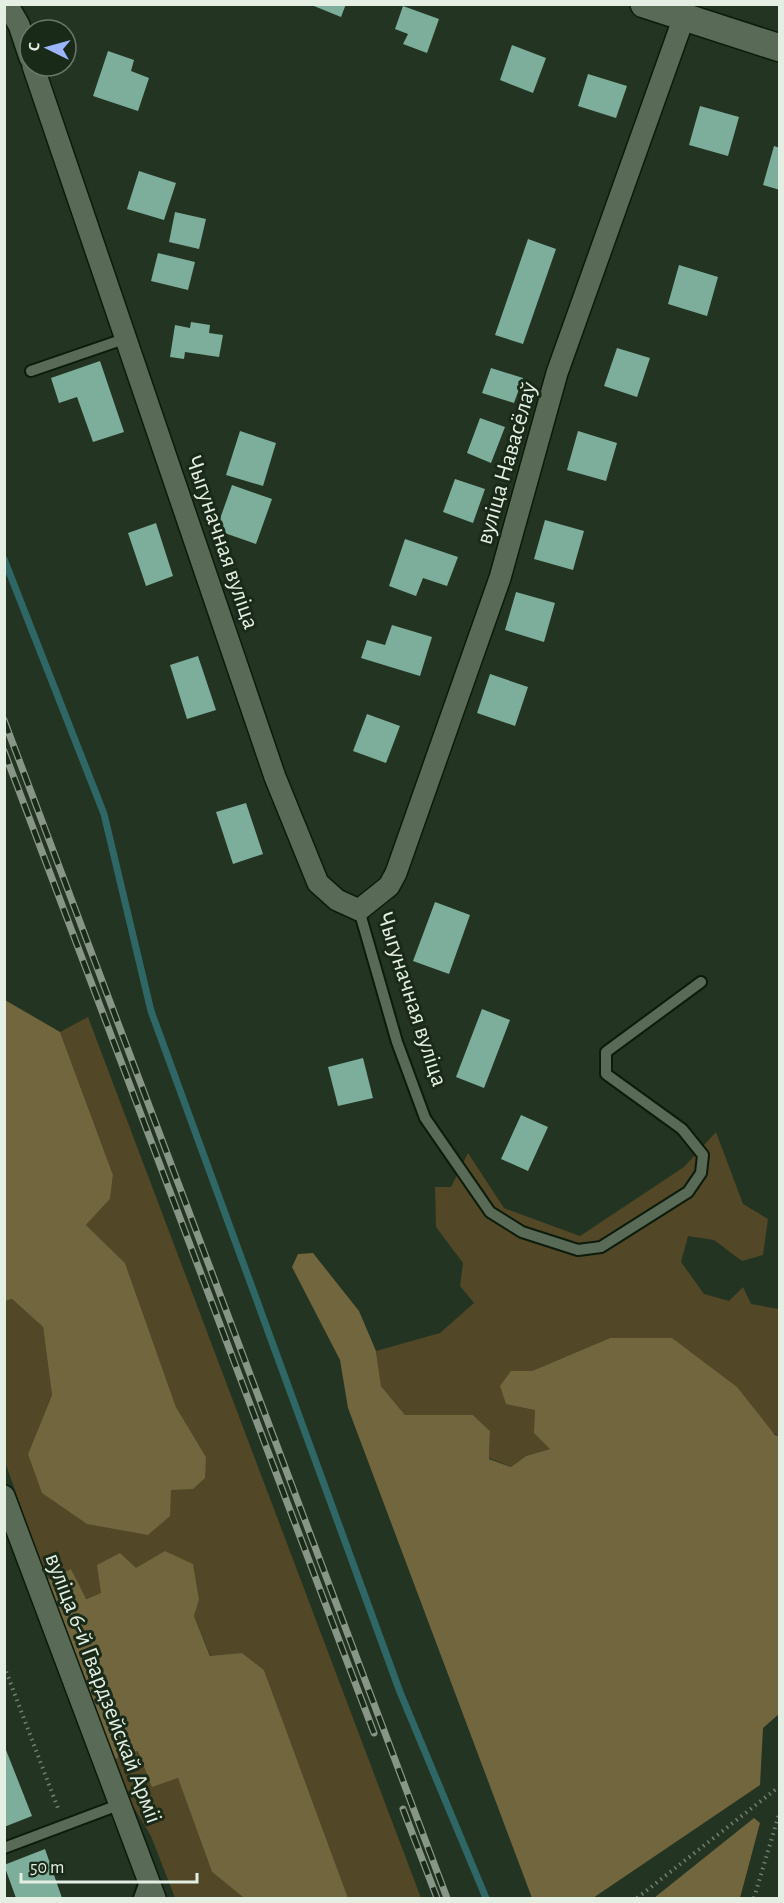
<svg xmlns="http://www.w3.org/2000/svg" width="784" height="1903" font-family="'Alegreya Sans',sans-serif">
  <style>
    .green { fill: #524726 }
    .forest { fill: #72663e }
    .lines { fill: none; stroke-linecap: round; stroke-linejoin: round }
    .stream { stroke: #2e6766; stroke-width: 7 }
    .building { fill: #7dae9b }
    .service-casing { stroke: #0c1b0b; stroke-width: 14 }
    .minor-casing { stroke: #0c1b0b; stroke-width: 24 }
    .tertiary-casing { stroke: #0c1b0b; stroke-width: 30 }
    .path { stroke: #718070; stroke-width: 4; stroke-dasharray: 1.5 4.5; stroke-linecap: butt }
    .service { stroke: #596b57; stroke-width: 10 }
    .minor { stroke: #596b57; stroke-width: 21 }
    .tertiary { stroke: #596b57; stroke-width: 27 }
    .rail-casing { stroke: #889687; stroke-width: 7 }
    .rail { stroke: #1a2a19; stroke-width: 4.5; stroke-dasharray: 14; stroke-linecap: butt }
    .labels { text-anchor: middle; stroke-width: 6; stroke-linejoin: round; paint-order: stroke }
    .street-label { font-size: 24px; fill: #e4eee3; stroke: #1a2a19 }
  </style>
  <rect width="100%" height="100%" fill="#233422"/>
  <!-- green -->
  <path class="green" d="M88,1017L421,1898H348L264,1670L242,1653L211,1657L194,1616L199,1600L101,1593L85,1599L71,1569L47,1580L5,1462L4,1301L12,1299L43,1327L52,1395L28,1454L171,1489H193L206,1457L176,1407L125,1263L86,1225L110,1199L113,1175L60,1032Z
    M716,1132L743,1204L768,1219L763,1255L742,1261L714,1240L688,1236L681,1262L704,1294L729,1301L743,1287L751,1304L779,1309V1436L610,1338L532,1371L535,1410L550,1449L526,1456L511,1467L489,1458L490,1431L473,1415H405L381,1386L376,1351L440,1333L474,1303L460,1286L463,1263L436,1227L435,1187H451L468,1153L504,1208L580,1236L684,1167Z
    M138,1751L178,1777L212,1872L244,1898H175L151,1836L125,1793L112,1760Z"/>
  <!-- forest -->
  <path class="forest" d="M5,1000L60,1032L113,1175L110,1199L86,1225L125,1263L176,1407L206,1457L205,1478L193,1489L171,1490L170,1516L148,1535L87,1524L42,1493L28,1454L52,1395L43,1327L12,1299L5,1301Z
    M313,1253L359,1311L376,1351L381,1386L405,1415H473L490,1431L489,1459L511,1467L526,1456L550,1449L534,1433L535,1410L506,1404L500,1386L511,1371H532L610,1338H672L737,1387L775,1435L779,1436V1714L763,1728L760,1785L593,1898H532L348,1408L340,1360L292,1267L298,1254Z
    M165,1551L193,1564L199,1600L194,1616L210,1656L242,1653L264,1670L348,1898H244L212,1872L178,1778L152,1787L138,1751L112,1760L47,1580L71,1569L86,1599L101,1593L97,1565L120,1553L136,1568Z
    M754,1818L760,1823L740,1898H654Z"/>
  <g class="lines">
    <!-- stream -->
    <path class="stream" d="M4,559L104,814L151,1011L400,1692L486,1898"/>
  </g>
  <!-- building -->
  <path class="building" d="M309,4H346L341,17Z
    M403,6L439,19L427,53L403,44L408,34L395,29Z
    M512,45L546,58L533,93L500,80Z
    M108,51L134,60L131,71L149,78L138,111L93,96Z
    M588,74L627,86L616,118L578,106Z
    M700,106L739,117L728,156L689,145Z
    M774,146L780,148V190L763,185Z
    M139,171L176,183L164,220L127,209Z
    M175,212L206,219L199,249L169,242Z
    M528,239L556,249L523,344L495,335Z
    M158,253L195,262L188,290L151,281Z
    M679,265L718,277L707,316L668,304Z
    M191,322L210,325L209,333L223,335L219,357L185,352L184,359L170,357L175,325L190,328Z
    M617,348L650,358L637,397L604,386Z
    M100,361L124,432L93,442L77,397L59,403L51,378Z
    M491,368L523,378L514,403L482,393Z
    M480,418L505,427L491,463L467,453Z
    M240,431L276,443L263,486L226,475Z
    M578,431L617,443L606,481L567,470Z
    M455,479L485,489L473,523L443,512Z
    M232,485L272,499L256,544L216,530Z
    M545,520L584,531L573,570L534,559Z
    M156,523L173,576L146,586L128,533Z
    M405,539L458,557L447,586L423,578L416,596L389,586Z
    M516,592L555,603L544,642L505,630Z
    M392,625L432,637L420,676L361,658L367,640L385,645Z
    M198,656L216,710L187,719L170,665Z
    M490,674L528,687L515,726L477,713Z
    M367,714L400,726L386,763L353,751Z
    M246,803L263,854L233,864L216,812Z
    M435,902L470,915L449,974L413,961Z
    M482,1009L510,1020L484,1088L456,1077Z
    M363,1058L373,1098L338,1106L328,1067Z
    M521,1115L548,1127L528,1171L501,1159Z
    M4,1745L32,1816L4,1827Z
    M45,1849L62,1898H16L4,1865Z"/>
  <g class="lines">
    <defs>
      <path id="service" d="M31,371L127,338
        M359,910L397,1042L425,1118L490,1212L522,1232L578,1250L601,1247L688,1192L701,1173L703,1155L682,1129L606,1074V1052L701,982
        M4,1848L121,1804
        M139,1898L146,1879"/>
      <path id="minor" d="M7,4L19,25L30,58
        M33,66L275,777L318,883L337,900L359,910L389,886L396,873L500,578L557,373L684,17
        M4,1496L155,1898"/>
      <path id="tertiary" d="M644,4L780,48"/>
    </defs>
    <!-- service casing -->
    <use href="#service" class="service-casing"/>
    <!-- minor casing -->
    <use href="#minor" class="minor-casing"/>
    <!-- tertiary casing -->
    <use href="#tertiary" class="tertiary-casing"/>
    <!-- path -->
    <path class="path" d="M4,1666L59,1811
      M637,1898L780,1786
      M754,1898L780,1811"/>
    <!-- service -->
    <use href="#service" class="service"/>
    <!-- minor -->
    <use href="#minor" class="minor"/>
    <!-- tertiary -->
    <use href="#tertiary" class="tertiary"/>
    <defs>
      <path id="rail" d="M4,720L447,1898
        M4,751L374,1733
        M403,1809L437,1898"/>
    </defs>
    <!-- rail casing -->
    <use href="#rail" class="rail-casing"/>
    <!-- rail -->
    <use href="#rail" class="rail"/>
  </g>
  <g class="labels">
    <!-- street labels -->
    <g class="street-label">
      <text transform="translate(506 463) rotate(-74)" y="8">вуліца Навасёлаў</text>
      <text transform="translate(223 542) rotate(71)" y="8">Чыгуначная вуліца</text>
      <text transform="translate(413 999) rotate(72)" y="8">Чыгуначная вуліца</text>
      <text transform="translate(104 1688) rotate(69)" y="8">вуліца 6-й Гвардзейскай Арміі</text>
    </g>
  </g>
  <!-- border -->
  <rect width="784" height="1903" fill="none" stroke="#e4eee3" stroke-width="12"/>
  <!-- north arrow -->
  <g transform="translate(48 48) rotate(275)"><circle r="28" fill="#1a2a19" stroke="#6b786a" stroke-width="1.5"/>
  <path d="M0-4.5L10 22L0 15L-10 22Z" fill="#9cb4fd"/>
  <text y="-9" font-size="16" font-weight="bold" text-anchor="middle" fill="#e4eee3">С</text>
  </g>
  <!-- scale -->
  <path d="M21 1873v9h176v-9" fill="none" stroke="#e4eee3" stroke-width="3"/>
  <text x="30" y="1873" font-size="18" fill="#e4eee3" stroke="#1a2a19" stroke-width="4.5" paint-order="stroke">50 m</text>
</svg>
